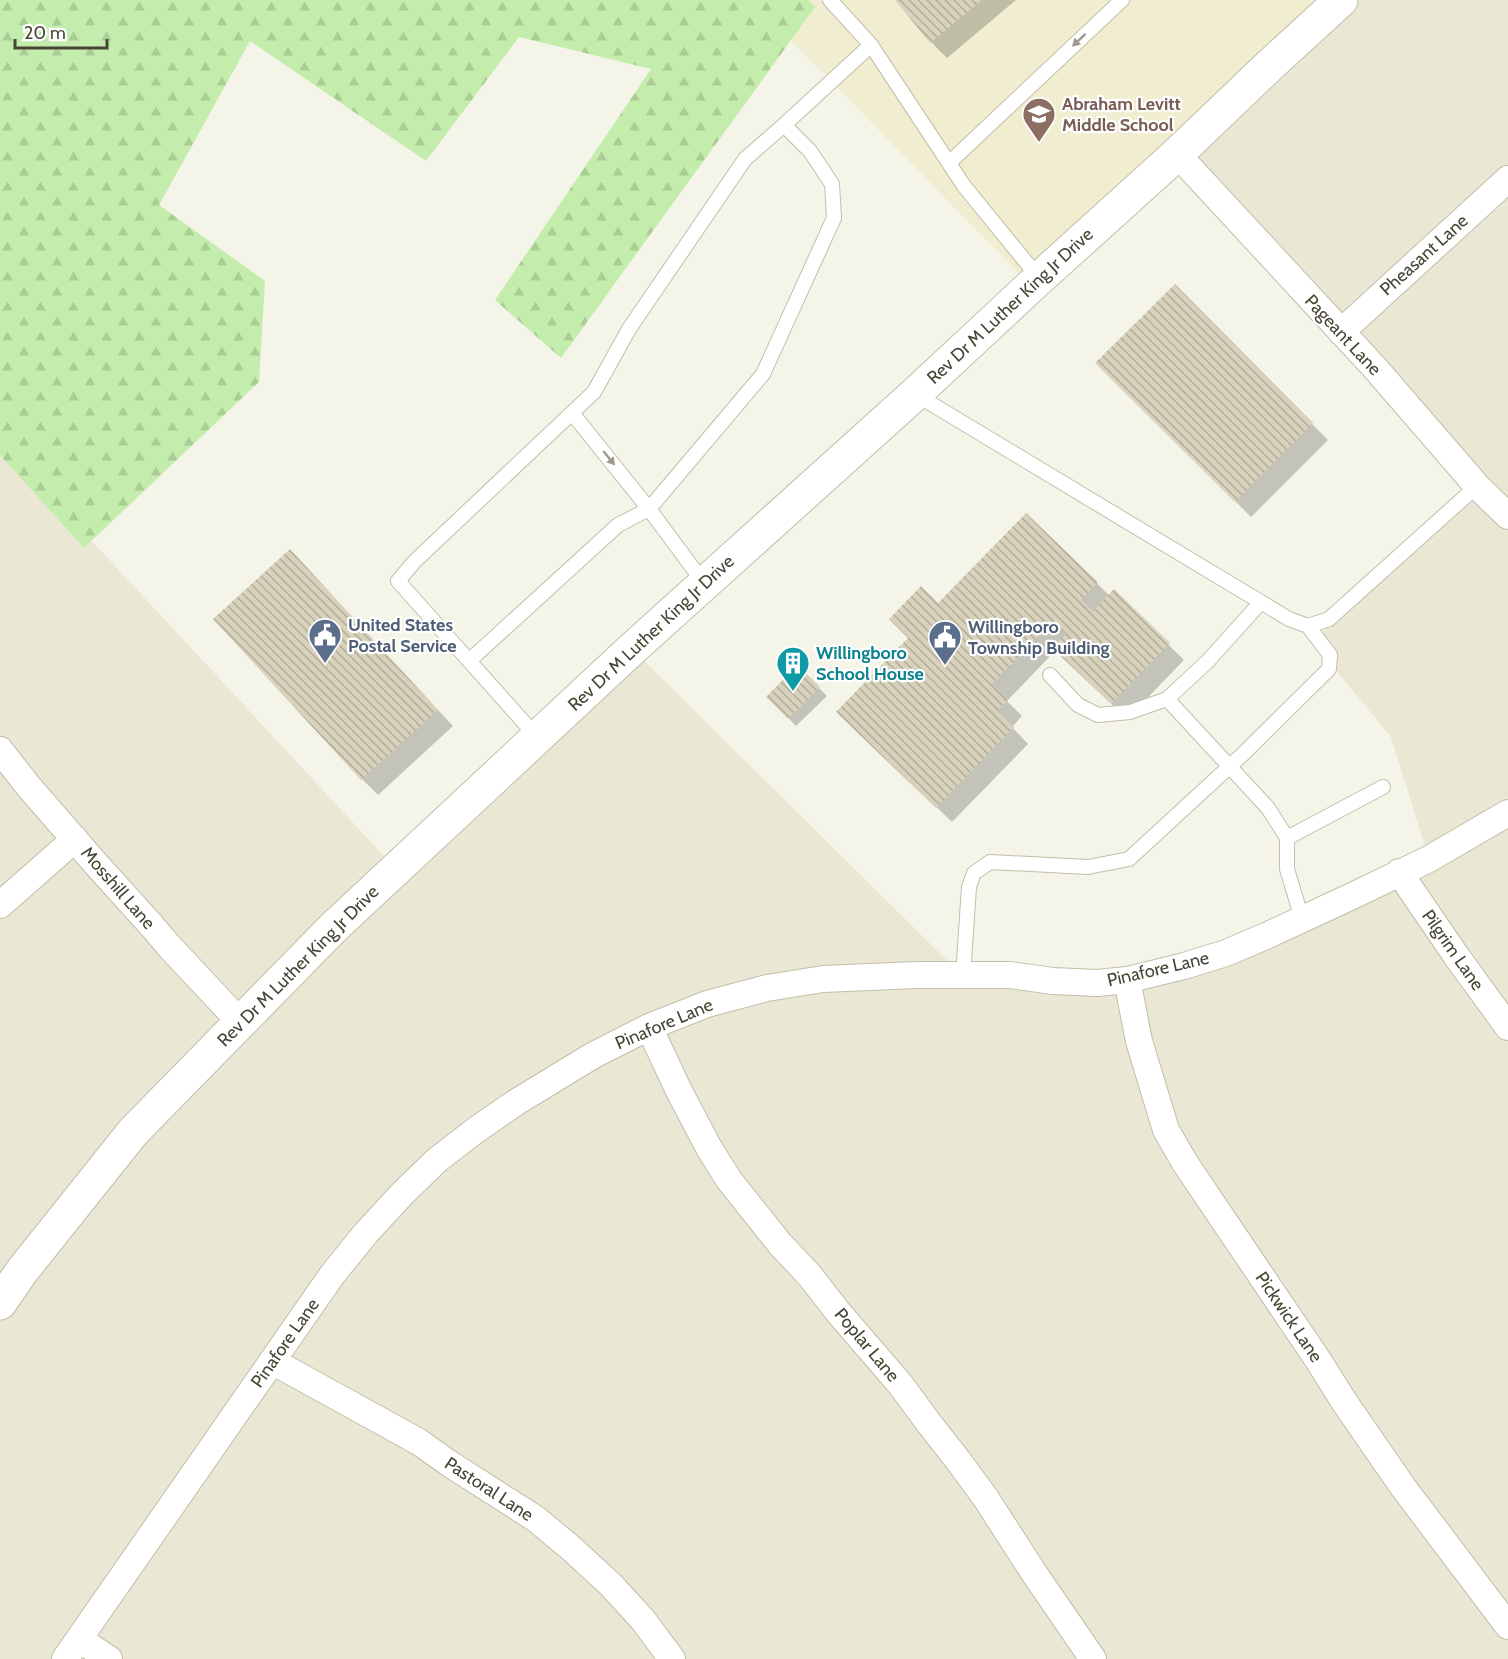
<svg xmlns="http://www.w3.org/2000/svg" width="1508" height="1659" font-family="Cabin,sans-serif">
  <style>
    .residential { fill: #eae7d5 }
    .education { fill: #f0edd0 }
    .forest { fill: url(#forest-firs) }
    .shadow { fill: #0003 }
    .building { fill: url(#building-back-hatch) }
    .lines { fill: none; stroke-linecap: round; stroke-linejoin: round }
    .service-casing { stroke: #c2bea9; stroke-width: 16 }
    .minor-casing { stroke: #c2bea9; stroke-width: 28 }
    .tertiary-casing { stroke: #c2bea9; stroke-width: 35 }
    .service { stroke: #fff; stroke-width: 14 }
    .minor { stroke: #fff; stroke-width: 26 }
    .tertiary { stroke: #fff; stroke-width: 33 }
    .oneway { fill: #9b9990 }
    .labels { text-anchor: middle; stroke-width: 4.5; stroke-linejoin: round; paint-order: stroke }
    .education-label { font-size: 18px; font-weight: bold; fill: #785e54; stroke: #fff; text-anchor: start }
    .street-label { font-size: 18px; fill: #494535; stroke: #fff }
    .service-label { font-size: 18px; font-weight: bold; fill: #4e5e75; stroke: #fff; text-anchor: start }
    .culture-label { font-size: 18px; font-weight: bold; fill: #0d838f; stroke: #fff; text-anchor: start }
  </style>
  <defs>
    <pattern id="forest-firs" width="22" height="20" patternUnits="userSpaceOnUse" patternTransform="scale(1.5)"><rect width="22" height="20" fill="#c4edad"/><path d="M5 1l3.5 6h-7zM16 11l3.5 6h-7z" fill="#aacd95"/></pattern>
    <pattern id="building-back-hatch" width="6" height="6" patternUnits="userSpaceOnUse" patternTransform="scale(1.5)"><rect width="6" height="6" fill="#d8d2bc"/><path d="M-1 5l2 2M0 0l6 6M5-1l2 2" fill="none" stroke="#b1ac9a"/></pattern>
  </defs>
  <rect width="100%" height="100%" fill="#f5f4e8"/>
  <!-- residential -->
  <path class="residential" d="M1342,0H1508V1659H0V442L396,869L632,649L963,976L1127,980L1429,859L1391,737L1312,641L1477,486L1177,154Z"/>
  <!-- education -->
  <path class="education" d="M752,0H1341L1031,286Z"/>
  <!-- forest -->
  <path class="forest" d="M0,0H808L815,7L561,358L495,300L651,69L519,37L426,161L250,41L159,205L265,281L259,382L84,548L0,455Z"/>
  <!-- shadow -->
  <path class="shadow" d="M897,0H1016L947,58L931,42Z
    M1175,286L1328,440L1251,517L1098,363Z
    M1026,515L1110,596L1114,591L1184,660L1127,719L1056,650L1007,701L1022,716L1012,727L1028,744L952,822L854,728L910,638L938,605Z
    M305,567L453,726L378,795L362,779Z
    M798,667L827,696L796,726L768,697Z"/>
  <!-- building -->
  <path class="building" d="M895,0H982L930,43Z
    M1175,284L1313,423L1235,502L1095,363Z
    M1026,513L1098,582L1081,600L1093,611L1114,589L1170,643L1111,704L1052,648L1066,634L1053,621L992,684L1008,700L997,711L1014,727L936,808L836,712L908,638L889,619L921,586L938,603Z
    M290,549L438,710L361,780L213,619Z
    M798,665L820,687L788,719L766,697Z"/>
  <g class="lines">
    <defs>
      <path id="service" d="M830,0L871,45
        M784,125L871,45L964,186L1039,278
        M949,163L1122,0
        M915,394L1289,619L1308,626L1329,619L1477,486
        M572,413L649,509L704,583
        M469,661L618,525L649,509L763,374L834,218L832,184L810,151L784,125L745,159L629,329L594,392L415,561L398,581L537,737
        M1050,675L1078,705L1098,715L1130,712L1167,699L1208,661L1261,602
        M1167,699L1268,808L1287,838V869L1302,919
        M1287,838L1383,787
        M963,976L969,887L974,873L990,862L1088,867L1129,859L1242,755L1329,669L1330,655L1308,626"/>
      <path id="minor" d="M1177,154L1375,368L1477,486L1508,516
        M1341,332L1508,179
        M0,750L29,787L96,864L152,926L168,945L240,1022
        M1399,872L1457,957L1508,1027
        M0,905L75,839
        M1127,980L1139,1041L1166,1130L1185,1163L1318,1360L1345,1403L1403,1487L1508,1626
        M649,1027L679,1091L709,1148L729,1180L780,1244L810,1276L838,1312L900,1384L928,1422L957,1459L985,1497L1034,1573L1093,1659
        M272,1361L419,1442L450,1464L536,1519L572,1549L611,1585L643,1620L672,1659
        M79,1639L109,1659
        M65,1659L332,1275L366,1233L402,1194L437,1160L476,1130L515,1103L592,1056L649,1027L707,1004L767,988L823,979L917,975H1010L1053,981L1097,983L1127,980L1184,966L1226,953L1268,935L1350,897L1429,859L1508,813"/>
      <path id="tertiary" d="M0,1303L22,1271L133,1132L334,927L632,649L915,394L1031,286L1177,154L1269,66L1341,0"/>
    </defs>
    <!-- service casing -->
    <use href="#service" class="service-casing"/>
    <!-- minor casing -->
    <use href="#minor" class="minor-casing"/>
    <!-- tertiary casing -->
    <use href="#tertiary" class="tertiary-casing"/>
    <!-- service -->
    <use href="#service" class="service"/>
    <!-- minor -->
    <use href="#minor" class="minor"/>
    <!-- tertiary -->
    <use href="#tertiary" class="tertiary"/>
  </g>
  <!-- one-way arrows -->
  <defs><path id="oneway-solid" d="M-6-.8H1V-3.2L6.5 0L1 3.2V.8H-6Z" transform="scale(1.5)"/></defs>
  <g class="oneway">
    <use href="#oneway-solid" transform="translate(1079 40) rotate(137)"/>
    <use href="#oneway-solid" transform="translate(609 458) rotate(51)"/>
  </g>
  <!-- icons -->
  <defs>
    <symbol id="school-pin" viewBox="-11 -11 22 30"><path d="M0 17L-7.5 6A9.5 9.5 0 1 1 7.5 6Z" fill="#8d6e63" stroke="#fff"/><path d="M0-5L7-2L0 1L-7-2ZM-4 1L0 2.5L4 1V4Q0 6-4 4Z" fill="#fff"/></symbol>
    <symbol id="civic-pin" viewBox="-11 -11 22 30"><path d="M0 17L-7.5 6A9.5 9.5 0 1 1 7.5 6Z" fill="#5c6f8a" stroke="#fff"/><path d="M-.6-6.5H3V-4.5H.6V-3L4-1V1h2V6H-6V1h2V-1L-.6-3ZM-1.2 2.5V6h2.4V2.5Z" fill="#fff"/></symbol>
    <symbol id="building-pin" viewBox="-11 -11 22 30"><path d="M0 17L-7.5 6A9.5 9.5 0 1 1 7.5 6Z" fill="#0f9aa8" stroke="#fff"/><path d="M-4-6H4V6H1V3H-1V6H-4ZM-2.5-4.3h1.7v1.8h-1.7ZM.8-4.3h1.7v1.8H.8ZM-2.5-1h1.7V.8h-1.7ZM.8-1h1.7V.8H.8Z" fill="#fff"/></symbol>
  </defs>
  <g fill-rule="evenodd">
    <use href="#school-pin" x="1020" y="95" width="38" height="52"/>
    <use href="#civic-pin" x="306" y="616" width="38" height="52"/>
    <use href="#civic-pin" x="926" y="618" width="38" height="52"/>
    <use href="#building-pin" x="774" y="644" width="38" height="52"/>
  </g>
  <g class="labels">
    <!-- education labels -->
    <g class="education-label">
      <text x="1062" y="110">Abraham Levitt<tspan x="1062" dy="21">Middle School</tspan></text>
    </g>
    <!-- street labels -->
    <g class="street-label">
      <text transform="translate(1424 255) rotate(-42)" y="6">Pheasant Lane</text>
      <text transform="translate(1010 306) rotate(-43)" y="6">Rev Dr M Luther King Jr Drive</text>
      <text transform="translate(1343 335) rotate(47)" y="6">Pageant Lane</text>
      <text transform="translate(651 633) rotate(-43)" y="6">Rev Dr M Luther King Jr Drive</text>
      <text transform="translate(118 888) rotate(49)" y="6">Mosshill Lane</text>
      <text transform="translate(1453 950) rotate(55)" y="6">Pilgrim Lane</text>
      <text transform="translate(298 966) rotate(-45)" y="6">Rev Dr M Luther King Jr Drive</text>
      <text transform="translate(1158 969) rotate(-13)" y="6">Pinafore Lane</text>
      <text transform="translate(664 1024) rotate(-23)" y="6">Pinafore Lane</text>
      <text transform="translate(1289 1317) rotate(56)" y="6">Pickwick Lane</text>
      <text transform="translate(285 1343) rotate(-55)" y="6">Pinafore Lane</text>
      <text transform="translate(867 1345) rotate(50)" y="6">Poplar Lane</text>
      <text transform="translate(489 1489) rotate(33)" y="6">Pastoral Lane</text>
    </g>
    <!-- service labels -->
    <g class="service-label">
      <text x="348" y="631">United States<tspan x="348" dy="21">Postal Service</tspan></text>
      <text x="968" y="633">Willingboro<tspan x="968" dy="21">Township Building</tspan></text>
    </g>
    <!-- culture labels -->
    <g class="culture-label">
      <text x="816" y="659">Willingboro<tspan x="816" dy="21">School House</tspan></text>
    </g>
  </g>
  <!-- scale -->
  <path d="M15 39v9h92v-9" fill="none" stroke="#494535" stroke-width="3"/>
  <text x="24" y="39" font-size="18" fill="#494535" stroke="#ffffff" stroke-width="4.5" paint-order="stroke">20 m</text>
</svg>
